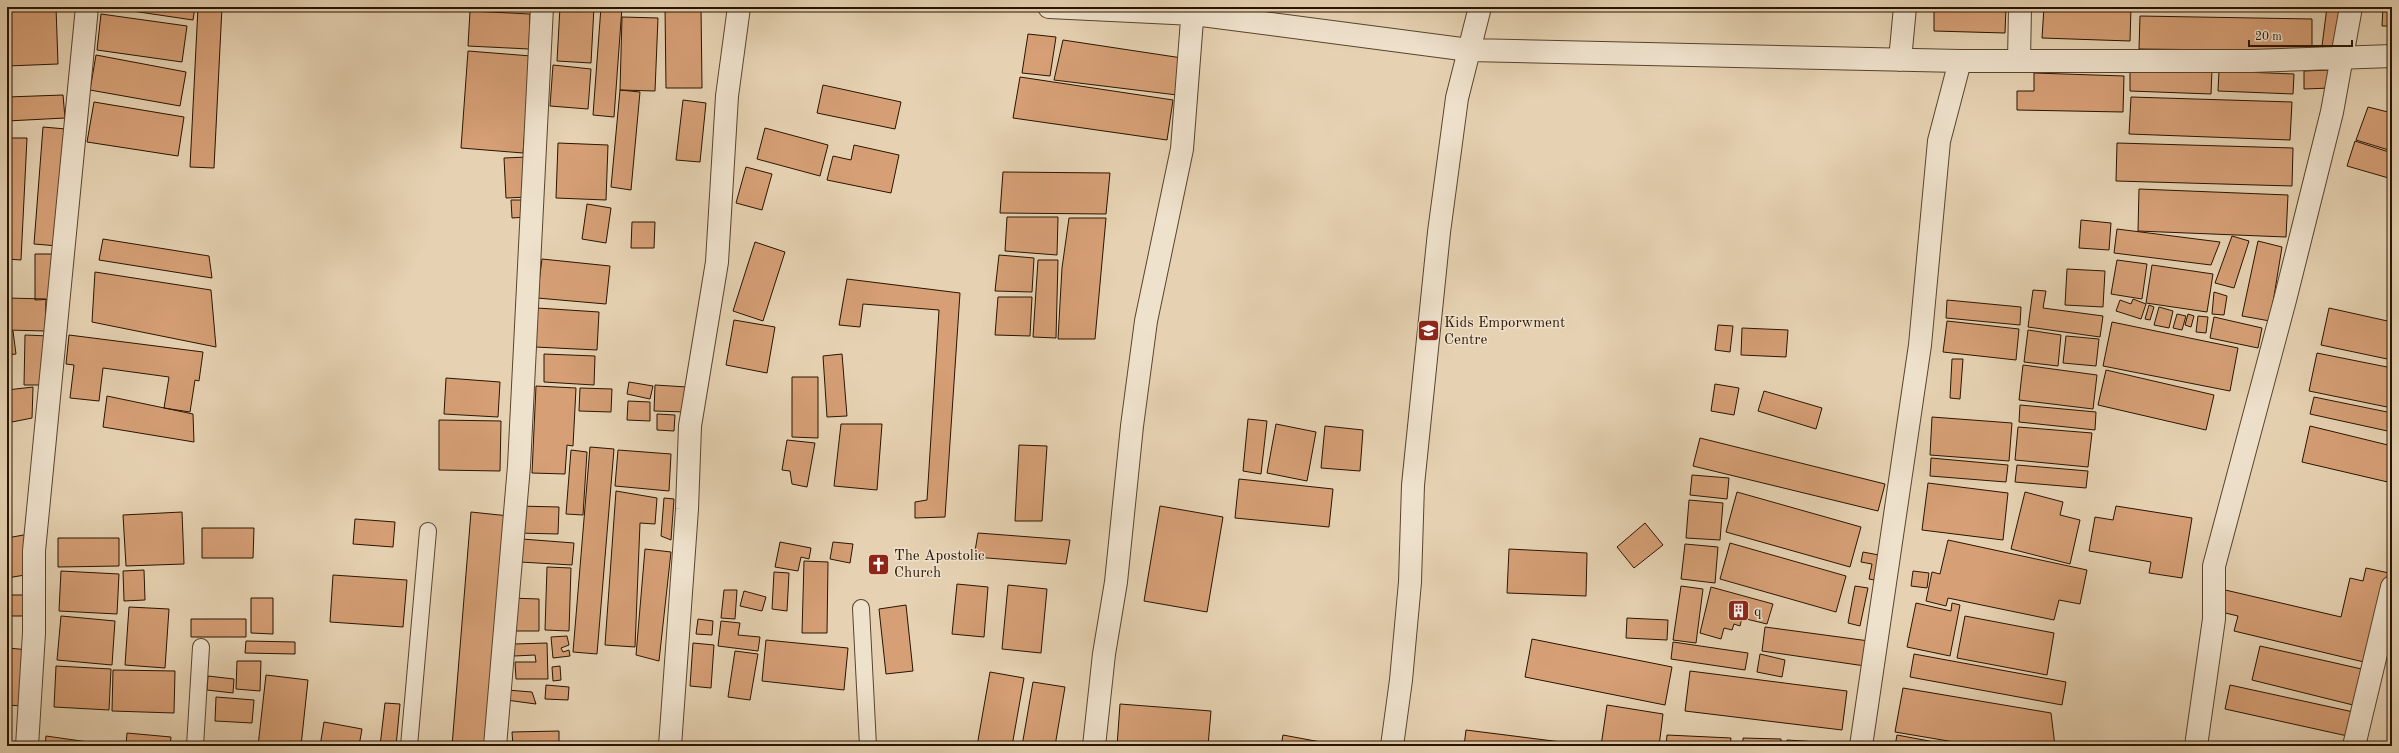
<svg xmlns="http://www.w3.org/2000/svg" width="2399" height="753" font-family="'Old Standard TT',serif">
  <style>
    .building { fill: #d69f76; stroke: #291400 }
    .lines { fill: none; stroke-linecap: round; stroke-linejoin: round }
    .lane-casing { stroke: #58442c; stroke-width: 18 }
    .street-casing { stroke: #58442c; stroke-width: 24 }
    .lane { stroke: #efe2cd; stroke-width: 16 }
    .street { stroke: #efe2cd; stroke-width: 22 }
    .labels { text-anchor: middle; stroke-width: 3; stroke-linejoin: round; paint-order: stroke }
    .poi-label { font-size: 15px; fill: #291400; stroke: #efe2cd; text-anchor: start }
  </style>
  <rect width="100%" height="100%" fill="#e6d2b2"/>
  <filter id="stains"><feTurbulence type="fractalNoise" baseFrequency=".005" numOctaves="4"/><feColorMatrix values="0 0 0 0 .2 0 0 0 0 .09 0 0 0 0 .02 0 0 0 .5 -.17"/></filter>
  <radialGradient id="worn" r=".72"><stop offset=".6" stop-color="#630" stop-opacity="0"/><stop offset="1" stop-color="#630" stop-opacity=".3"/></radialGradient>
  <!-- building -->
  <path class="building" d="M56,7L58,64L7,66V37H10L8,8Z
    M105,7H195L193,20Z
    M198,7H222L214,168L190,167Z
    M560,7H594L591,63L557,61Z
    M601,7H622L614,117L593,115Z
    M665,7H701L702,88H666Z
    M1934,7H2006L2005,33L1934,31Z
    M2044,7H2131L2130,41L2042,38Z
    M2143,7H2317V9H2143Z
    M2327,7H2347L2342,49L2322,46Z
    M2383,7H2392V26H2382Z
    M470,11L530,14L529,49L468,46Z
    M101,14L187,26L182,62L97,50Z
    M2140,16L2312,19V51L2139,49Z
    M622,17L658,18L655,91L620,90Z
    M1028,34L1056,37L1050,76L1022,73Z
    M1063,40L1182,58L1177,95L1054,80Z
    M468,51L531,56L523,153L461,148Z
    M96,55L186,72L180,106L90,90Z
    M553,65L591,69L588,109L550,106Z
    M2130,67L2212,70L2211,94L2130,91Z
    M2330,70L2331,88L2304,89V71Z
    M2219,71L2294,74L2293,94L2218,91Z
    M2034,73L2124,76L2123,112L2017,110V91H2034Z
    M1020,77L1173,100L1167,140L1013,118Z
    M823,85L901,102L895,129L817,113Z
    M620,90L640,92L631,190L611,187Z
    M63,95L65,118L7,121V97Z
    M2131,97L2292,102L2290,140L2129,134Z
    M683,100L706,103L700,162L676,160Z
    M94,102L184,117L178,156L87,142Z
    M2368,107L2392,113V151L2356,140Z
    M43,127L66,129L58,246L34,244Z
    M765,128L828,145L820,176L757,159Z
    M7,138H27L21,260L7,259Z
    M2355,141L2392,153V179L2347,166Z
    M558,143L608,145L606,200L556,198Z
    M2117,143L2293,148L2292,186L2116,181Z
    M854,145L899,155L891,193L827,180L833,156L851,160Z
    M528,157L529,197L506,198L504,158Z
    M746,167L772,174L762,210L736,203Z
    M1003,172L1110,173L1106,214L1000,213Z
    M2139,189L2288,195L2286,237L2138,231Z
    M511,200H526L527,217L512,218Z
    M587,204L611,208L606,243L582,239Z
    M1007,217H1058L1057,255L1005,251Z
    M1069,218H1106L1095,339H1058L1062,268Z
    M2081,220L2111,223L2109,250L2079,248Z
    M632,222H655L654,248H631Z
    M2117,229L2220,242L2211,265L2114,253Z
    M2232,236L2249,241L2234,288L2215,283Z
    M103,239L209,256L212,278L99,260Z
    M2258,241L2282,247L2270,321L2242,316Z
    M755,242L785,252L763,321L733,311Z
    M35,254H54L55,299L35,300Z
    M999,255L1034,258L1032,292L995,291Z
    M542,259L610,266L606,304L537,298Z
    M1038,260H1058L1056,338L1033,337Z
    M2117,260L2147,264L2142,299L2111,294Z
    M2152,265L2213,274L2207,312L2146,303Z
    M2067,269L2105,271L2103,307L2065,305Z
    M95,272L211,290L216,347L92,322Z
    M847,279L960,293L945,517L915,518V502L927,500L939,310L863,304L860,327L839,325Z
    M2033,290L2046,291L2043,308L2103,316L2100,337L2028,327Z
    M2214,292L2227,296L2224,315L2212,314Z
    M998,297H1032L1030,336L995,335Z
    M7,298L46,299L45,331L7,330Z
    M2133,299L2146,304L2141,319L2116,311L2120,300L2131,304Z
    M1947,300L2021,307L2020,325L1946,318Z
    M2149,305L2154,307L2150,320L2145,319Z
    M2159,307L2173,311L2169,328L2154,325Z
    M537,308L599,312L597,350L535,347Z
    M2329,308L2392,322V360L2321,345Z
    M2177,314L2186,316L2182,330L2173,328Z
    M2188,314L2194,316L2191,327L2185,325Z
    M2198,316L2208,317L2206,333L2196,332Z
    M2214,317L2262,328L2258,348L2210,338Z
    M734,320L775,327L767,373L726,365Z
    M1947,321L2019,329L2016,360L1943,352Z
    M2112,322L2238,348L2230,391L2103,366Z
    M1718,325L1733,326L1730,352L1715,350Z
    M1742,328L1788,330L1786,357L1741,355Z
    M2028,330L2061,335L2058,366L2024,362Z
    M13,331L16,354L7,355V332Z
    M25,335L49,336L48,385H24Z
    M69,335L203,352L199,381L195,380L190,412L164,408L169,377L103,368L99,401L70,398L74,365L66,364Z
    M2066,336L2099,339L2096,366L2063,363Z
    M2317,353L2392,368V408L2309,391Z
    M544,354L595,356L594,385L544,382Z
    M842,354L847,416L827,417L823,356Z
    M1952,359H1963L1960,399L1950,398Z
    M2023,365L2097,375L2093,409L2019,400Z
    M2106,370L2214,395L2206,430L2098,405Z
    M792,377H818V438L792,437Z
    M446,378L500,382L498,417L444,414Z
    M629,382L653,386L650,399L627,394Z
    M1715,384L1739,388L1734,415L1711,411Z
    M655,385L687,387L686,412L654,411Z
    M536,386L576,388L573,446L567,445L565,474L532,473Z
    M33,387L32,418L7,423V390Z
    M580,388L612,389L611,412L579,411Z
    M1764,391L1822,408L1816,429L1758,411Z
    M107,396L193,414L194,442L103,427Z
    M2314,397L2392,413V432L2310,414Z
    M628,401L650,402V421L627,420Z
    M2020,405L2096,412L2095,430L2019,422Z
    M657,414L675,415L674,431L657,430Z
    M1932,417L2012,423L2009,461L1930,455Z
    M1248,419L1267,421L1261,474L1243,471Z
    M439,420L501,421L500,471L439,470Z
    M841,424H882L877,490L834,486Z
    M1276,424L1316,432L1307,481L1267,473Z
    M1325,426L1363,430L1360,471L1321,468Z
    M2310,426L2392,446V483L2302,462Z
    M2018,427L2092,433L2088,467L2015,460Z
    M1700,438L1885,484L1878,511L1693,466Z
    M787,440L815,443L807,487L792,484L790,471L782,470Z
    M1019,445L1047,446L1042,521H1015Z
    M590,447L614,449L597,654L573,652Z
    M571,450L587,452L583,515L566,514Z
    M618,450L671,454L669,491L615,486Z
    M1931,458L2008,465L2006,482L1930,476Z
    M2017,465L2088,471L2086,488L2015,482Z
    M1692,475L1729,478L1727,499L1690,495Z
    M1239,479L1333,489L1329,527L1235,518Z
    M1928,483L2008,493L2003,540L1922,530Z
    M616,491L657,498L655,524L640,523L635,647L605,645Z
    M1737,492L1861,527L1850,567L1726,532Z
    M2025,492L2063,502L2060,515L2080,520L2070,564L2011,549Z
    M664,498L674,499L671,540L661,536Z
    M1689,500L1723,503L1720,540L1686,538Z
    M517,506L559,507L558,534L517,533Z
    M1160,506L1223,517L1207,612L1144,601Z
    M2116,506L2192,518L2182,578L2149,573L2151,562L2089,551L2095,517L2113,520Z
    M182,512L184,564L126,566L123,515Z
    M471,512L509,516L490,746H452Z
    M355,519L395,522L393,547L353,544Z
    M1645,523L1663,545L1634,568L1617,547Z
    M202,528H254L253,558H202Z
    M978,533L1070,540L1066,564L974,557Z
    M29,534L31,574L7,578V538Z
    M58,538H119V566L58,567Z
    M522,539L574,543L572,565L520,562Z
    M1948,540L2087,570L2080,604L2059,600L2054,620L1948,598L1946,606L1926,601L1932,572L1940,574Z
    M780,542L811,548L809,559L801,557L798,571L775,567Z
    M833,542L853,544L850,563L830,559Z
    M1730,543L1846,576L1836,612L1720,579Z
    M1685,544L1718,547L1715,583L1681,579Z
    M645,549L671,552L659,661L636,655Z
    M1509,549L1587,553L1586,596L1507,593Z
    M1863,552L1884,556L1880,581L1869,579L1872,564L1861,562Z
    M804,561L828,562L827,633H802Z
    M547,567L571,568L569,631L545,630Z
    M2366,568L2389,573L2368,663L2234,631L2238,616L2217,611L2221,589L2341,617L2350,578L2363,581Z
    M144,570L145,600L124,601L123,571Z
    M61,571L119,574L117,614L59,611Z
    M1913,571L1929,573L1927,588L1911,586Z
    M774,572L789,573L787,611L772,609Z
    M333,575L407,580L403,627L330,622Z
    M957,584L988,587L984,637L952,634Z
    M1008,585L1047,589L1041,653L1002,649Z
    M1681,586L1703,589L1696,643L1673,640Z
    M1855,586L1868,588L1860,626L1848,623Z
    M1711,587L1773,604L1767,624L1742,618L1740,626L1734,624L1732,630L1724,628L1721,639L1700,633Z
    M724,590H737L735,619L721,618Z
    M744,591L766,597L762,611L740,606Z
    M7,595H28V616H7Z
    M251,598H273V634L251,633Z
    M510,598L539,599V631H511Z
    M1916,603L1951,611L1952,603L1960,605L1950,656L1907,647Z
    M906,605L913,671L886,674L879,609Z
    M129,607L169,609L165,668L125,665Z
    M61,616L115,621L112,665L57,660Z
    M1965,616L2054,633L2047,675L1957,658Z
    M1627,618L1668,620L1667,640L1626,638Z
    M191,619H246V637H191Z
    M698,619L713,621L712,635L696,634Z
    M721,621L740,623L738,635L760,637L758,651L718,646Z
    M1765,627L1869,641L1865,666L1762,651Z
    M567,636L569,645L561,648L563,652L569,650L570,656L553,658L551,637Z
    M1532,639L1672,667L1665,705L1525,677Z
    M766,640L848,648L844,690L762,681Z
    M246,641L295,642V654L245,653Z
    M1673,642L1748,653L1745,670L1671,659Z
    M547,643L548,679H516L515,662H536L535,655L514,656V644Z
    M693,643L714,645L711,688L690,686Z
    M2260,646L2366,670L2357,706L2252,680Z
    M8,648L29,650L23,706L7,705Z
    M735,651L758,654L750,700L728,697Z
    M1760,654L1785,660L1782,677L1757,672Z
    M1914,654L2066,682L2062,705L1910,677Z
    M237,661H261L260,691L236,689Z
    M56,666L111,669L109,710L54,707Z
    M560,666L561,680L553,681L552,667Z
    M113,670L175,671L174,713L112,711Z
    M1690,671L1847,691L1842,730L1685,711Z
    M990,672L1024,678L1012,746H977Z
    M266,675L308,680L301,746H258Z
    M208,676L234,679L233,693L207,690Z
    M1033,682L1065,687L1055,746H1022Z
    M546,685L569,687L568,700L545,699Z
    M2230,685L2358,713L2352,737L2225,709Z
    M1903,688L2051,713L2055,746H1978L1895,732Z
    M507,690L532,692L536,704L506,700Z
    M216,697L254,700L252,723L215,721Z
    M385,703L400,704L396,746H380Z
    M1120,704L1211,711L1208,746H1117Z
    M1607,705L1663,714L1659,746H1601Z
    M324,722L362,729L359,746H320Z
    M1466,730L1577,744V746H1464Z
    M559,731V746H513L512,732Z
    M127,733L171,737L170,746H126Z
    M1283,735L1342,746H1281Z
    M1667,735L1731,738L1730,746H1666Z
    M1897,735L1956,746H1895Z
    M46,736L109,745L108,746H45Z
    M1743,738L1781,739V746H1743Z
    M1787,740L1851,744V746H1787Z"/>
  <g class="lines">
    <defs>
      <path id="lane" d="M861,608L868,746
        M195,746L201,647
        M409,746L428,531"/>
      <path id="street" d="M1049,7L1194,14L1469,50L1960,61H2252L2392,56
        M1900,60L1905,7
        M2019,61L2020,7
        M27,746L34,633V551L87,7
        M495,746L519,466L542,7
        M670,746L687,509L690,426L717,262L727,96L739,7
        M1094,746L1104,654L1116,582L1132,426L1146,321L1182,149L1193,7
        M1392,746L1401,680L1410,582L1413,485L1439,232L1457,98L1480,7
        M1861,746L1920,345L1939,141L1960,61
        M2196,746L2214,619V566L2285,300L2332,112L2351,7
        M2354,746L2392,587"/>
    </defs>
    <!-- lane casing -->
    <use href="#lane" class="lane-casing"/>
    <!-- street casing -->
    <use href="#street" class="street-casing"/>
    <!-- lane -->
    <use href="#lane" class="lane"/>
    <!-- street -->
    <use href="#street" class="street"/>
  </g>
  <!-- icons -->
  <defs>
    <symbol id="school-square" viewBox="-11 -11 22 22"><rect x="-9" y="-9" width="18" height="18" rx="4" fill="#8f2418" stroke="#efe2cd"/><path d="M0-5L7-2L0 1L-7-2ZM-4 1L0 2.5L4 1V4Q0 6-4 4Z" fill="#fff"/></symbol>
    <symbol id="church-square" viewBox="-11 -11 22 22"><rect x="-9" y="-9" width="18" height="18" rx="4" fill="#8f2418" stroke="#efe2cd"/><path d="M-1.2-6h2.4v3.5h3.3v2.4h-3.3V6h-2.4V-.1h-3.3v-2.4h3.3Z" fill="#fff"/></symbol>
    <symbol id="building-square" viewBox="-11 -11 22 22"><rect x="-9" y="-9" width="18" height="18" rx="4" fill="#8f2418" stroke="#efe2cd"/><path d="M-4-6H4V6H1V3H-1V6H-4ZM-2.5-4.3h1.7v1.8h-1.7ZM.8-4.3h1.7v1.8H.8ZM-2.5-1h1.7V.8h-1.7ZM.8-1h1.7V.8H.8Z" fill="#fff"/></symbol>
  </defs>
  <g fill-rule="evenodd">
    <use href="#school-square" x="1416" y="318" width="25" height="25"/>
    <use href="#church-square" x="866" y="552" width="25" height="25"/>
    <use href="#building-square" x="1726" y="598" width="25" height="25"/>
  </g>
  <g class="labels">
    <!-- poi labels -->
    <g class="poi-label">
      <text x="1444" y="327">Kids Emporwment<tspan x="1444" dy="17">Centre</tspan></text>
      <text x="894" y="560">The Apostolic<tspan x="894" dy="17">Church</tspan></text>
      <text x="1754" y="616">q</text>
    </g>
  </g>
  <!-- margin -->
  <rect width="2399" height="753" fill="none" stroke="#e6d2b2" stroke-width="24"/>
  <rect x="8" y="8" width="2383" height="737" fill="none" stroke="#291400" stroke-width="2"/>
  <rect x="12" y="12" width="2375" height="729" fill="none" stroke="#291400"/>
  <!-- scale -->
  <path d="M2249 40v6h103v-6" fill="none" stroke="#291400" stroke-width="2"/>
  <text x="2255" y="40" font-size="12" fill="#291400" stroke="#efe2cd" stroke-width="3" paint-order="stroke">20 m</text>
  <rect width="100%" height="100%" filter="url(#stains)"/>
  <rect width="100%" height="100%" fill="url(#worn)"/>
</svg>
